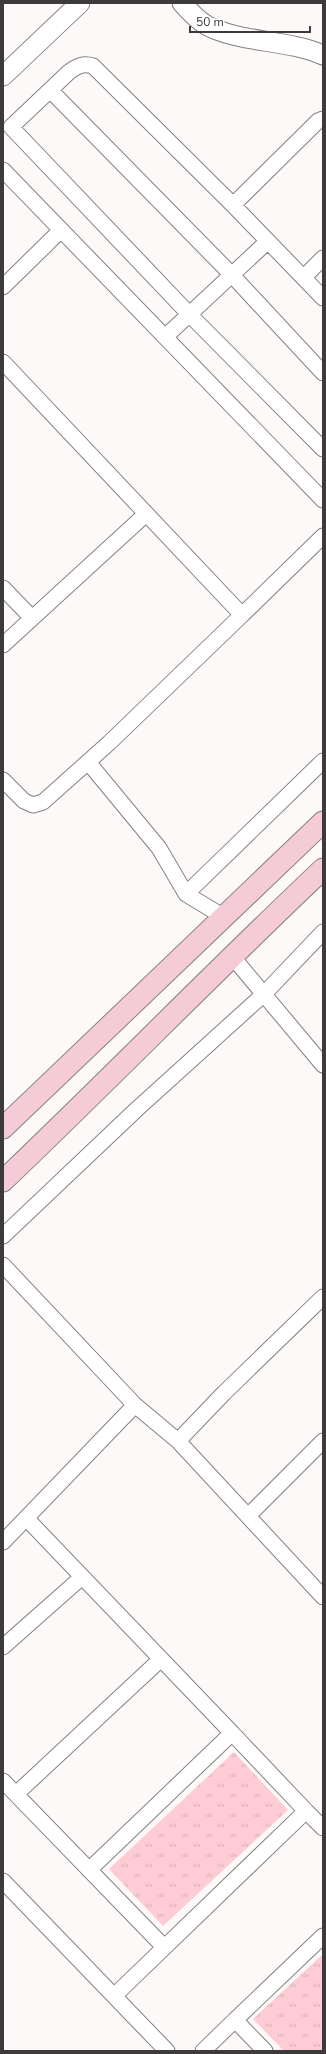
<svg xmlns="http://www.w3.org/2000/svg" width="326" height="2054" font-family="'Nunito Sans',sans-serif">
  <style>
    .grass { fill: url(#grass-tufts) }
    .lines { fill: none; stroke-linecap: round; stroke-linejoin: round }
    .minor-casing { stroke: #858181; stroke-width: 17 }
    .tertiary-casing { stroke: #858181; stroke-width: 21 }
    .secondary-casing { stroke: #858181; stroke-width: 23 }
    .minor { stroke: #fff; stroke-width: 15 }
    .tertiary { stroke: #fff; stroke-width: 19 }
    .secondary { stroke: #f4cbd7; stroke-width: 21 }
  </style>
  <defs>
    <pattern id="grass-tufts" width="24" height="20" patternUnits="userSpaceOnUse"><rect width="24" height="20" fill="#feccd5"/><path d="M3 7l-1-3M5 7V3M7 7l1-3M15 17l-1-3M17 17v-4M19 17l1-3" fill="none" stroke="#dbb0b8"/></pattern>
  </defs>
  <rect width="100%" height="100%" fill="#fdf9f9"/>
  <!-- grass -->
  <path class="grass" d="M234,1752L288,1810L163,1926L109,1869Z
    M323,1954V2051H284L253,2019Z"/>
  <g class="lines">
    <defs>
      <path id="minor" d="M50,90L231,274L323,373
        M3,170L323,500
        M233,205L318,121L323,119
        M304,277L323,258
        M3,287L61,230
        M323,298L233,205L93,66C83,63 77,66 69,72L11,127L190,315L323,449
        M165,337L268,241
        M3,362L242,615L323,536
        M3,588L31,617
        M3,645L146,514
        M88,762L159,848L186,894L224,917
        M3,780L24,801L33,805L43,802L109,743L242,615
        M186,894L323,761
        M231,955L323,1065
        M3,1236L137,1109L264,994L323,932
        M3,1265L135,1405L178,1441L323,1597
        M178,1441L224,1393L323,1297
        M248,1516L323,1441
        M26,1518L232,1733
        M3,1542L135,1405
        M3,1647L82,1577
        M3,1781L164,1947
        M16,1794L161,1659
        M89,1870L232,1733L306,1811
        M3,1881L167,2051
        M114,1996L306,1811L323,1828
        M203,2051L235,2020
        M265,2051L235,2020L323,1936"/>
      <path id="tertiary" d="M182,3C190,12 201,24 212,28C247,43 288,40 323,55
        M3,76L80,3"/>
      <path id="secondary" d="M3,1128L323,822
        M3,1181C111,1078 215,971 323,869"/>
    </defs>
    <!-- minor casing -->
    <use href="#minor" class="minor-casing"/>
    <!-- tertiary casing -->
    <use href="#tertiary" class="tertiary-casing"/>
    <!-- secondary casing -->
    <use href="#secondary" class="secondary-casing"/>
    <!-- minor -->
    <use href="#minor" class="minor"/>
    <!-- tertiary -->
    <use href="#tertiary" class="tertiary"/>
    <!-- secondary -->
    <use href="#secondary" class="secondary"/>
  </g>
  <!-- border -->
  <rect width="326" height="2054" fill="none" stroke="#3c3a3b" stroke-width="8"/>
  <!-- scale -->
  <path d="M190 26v6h120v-6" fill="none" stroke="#3c3a3b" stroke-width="2"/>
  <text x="196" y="26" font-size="12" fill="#3c3a3b" stroke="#ffffff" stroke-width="3" paint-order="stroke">50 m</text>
</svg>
